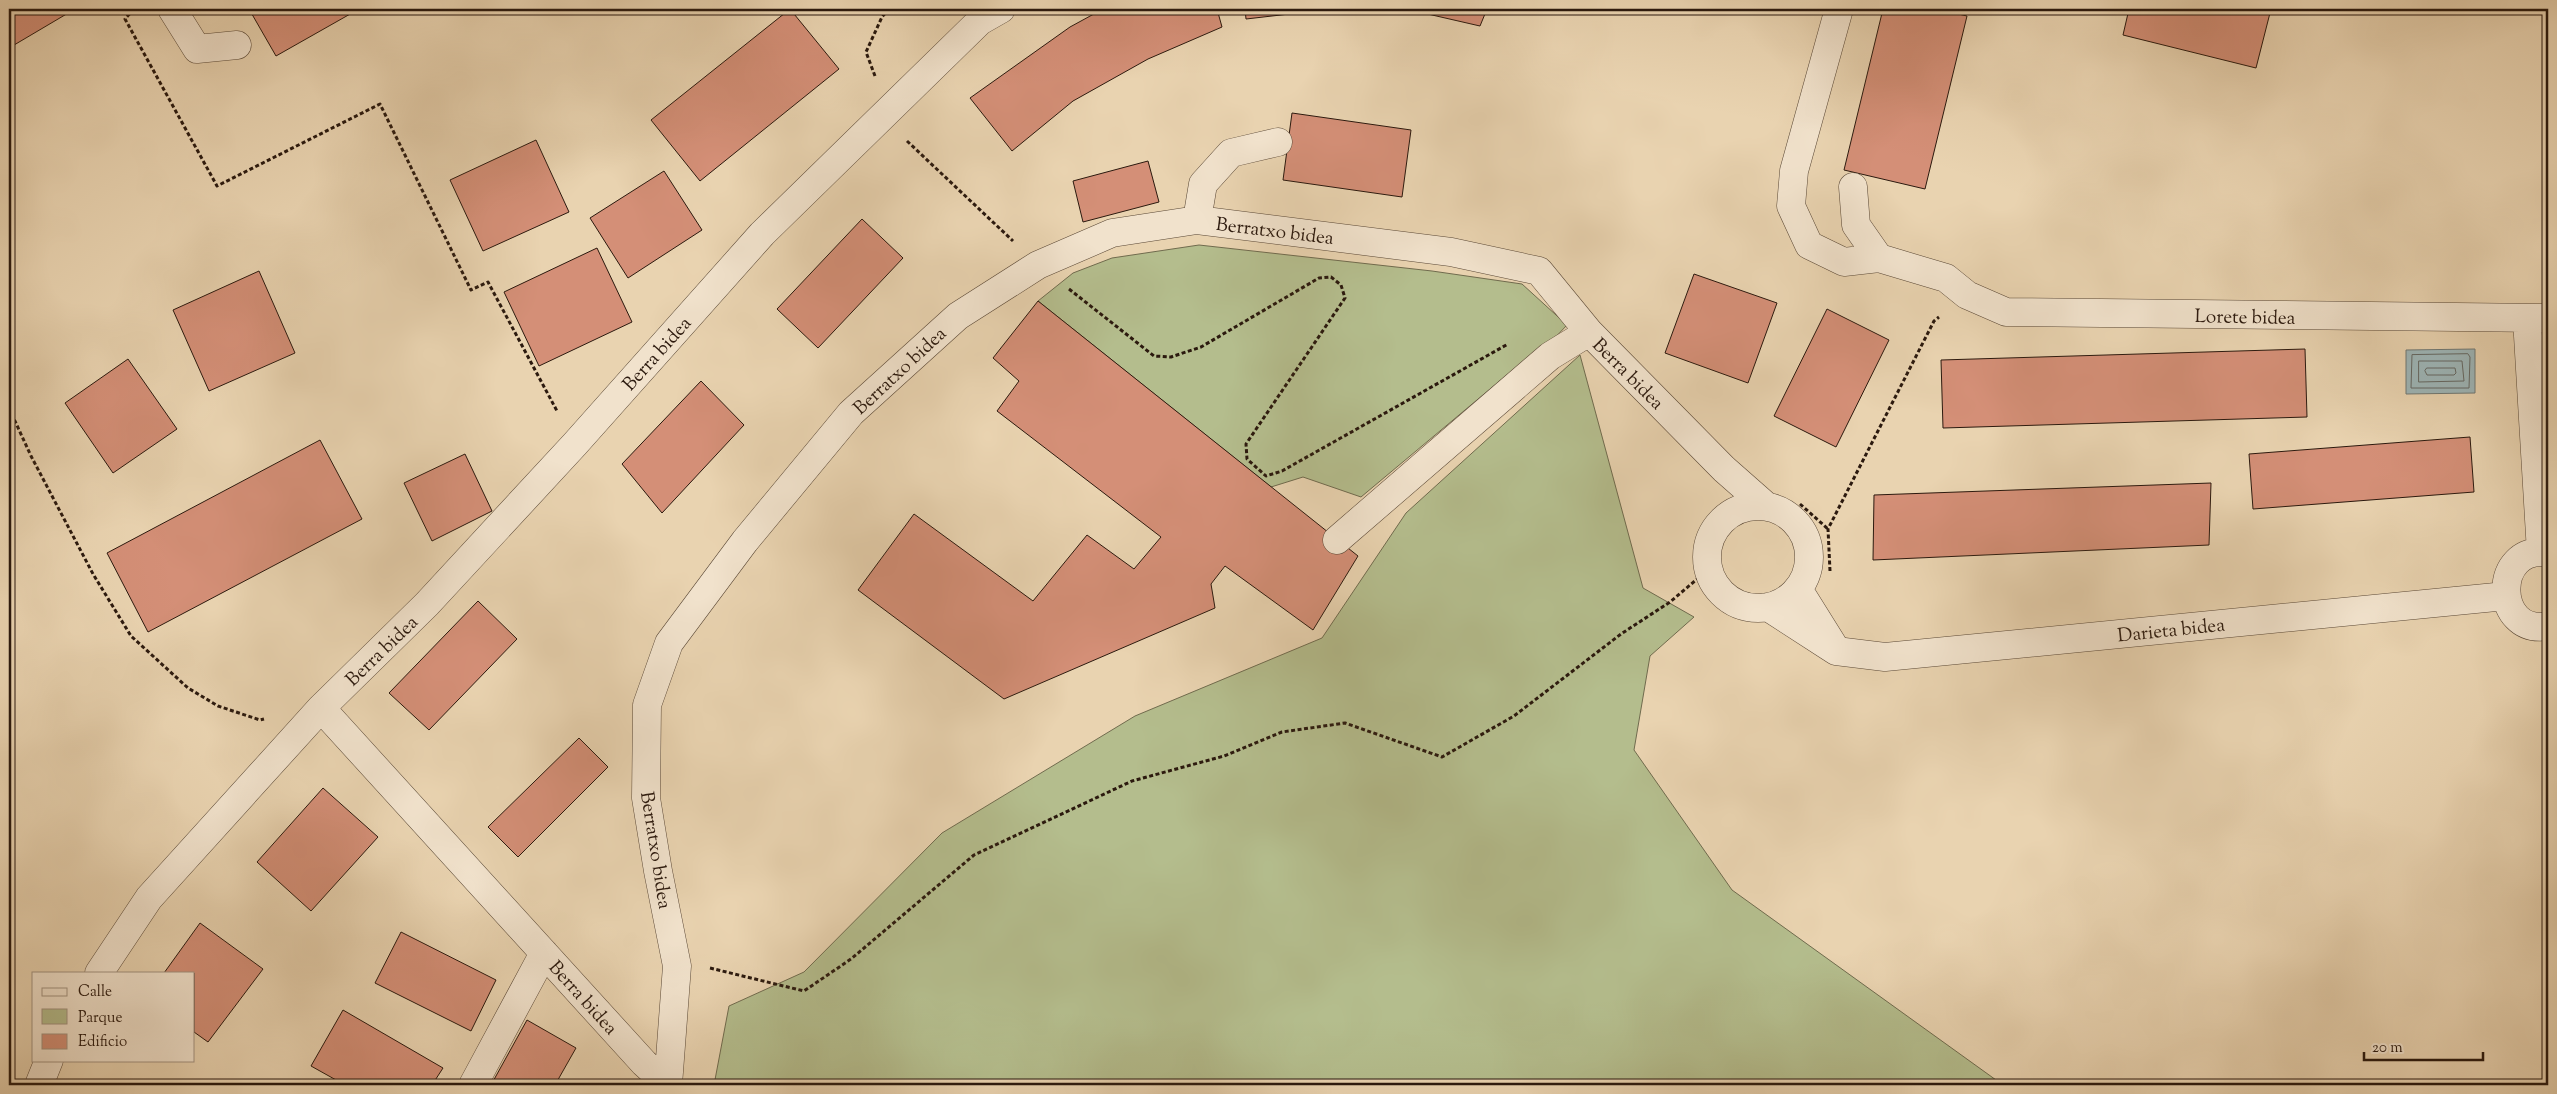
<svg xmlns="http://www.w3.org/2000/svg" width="2557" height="1094" font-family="'Sorts Mill Goudy',serif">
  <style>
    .green { fill: #b4bd8d; stroke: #706b4e }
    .water { fill: #9db5b7; stroke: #6f7773 }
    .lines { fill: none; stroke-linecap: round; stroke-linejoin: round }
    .shore { stroke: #646762; stroke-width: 1 }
    .building { fill: #d48f77; stroke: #2b190e }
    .minor-casing { stroke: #5a4836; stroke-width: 29 }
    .path { stroke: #2b190e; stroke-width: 3; stroke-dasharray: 4 2.5; stroke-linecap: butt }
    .minor { stroke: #f1e2cc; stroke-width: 28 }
    .labels { text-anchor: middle; stroke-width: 4; stroke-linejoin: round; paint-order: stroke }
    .street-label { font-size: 19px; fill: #2b190e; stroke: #f1e2cc }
  </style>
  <rect width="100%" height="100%" fill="#e9d3b0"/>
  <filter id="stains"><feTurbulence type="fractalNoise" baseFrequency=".004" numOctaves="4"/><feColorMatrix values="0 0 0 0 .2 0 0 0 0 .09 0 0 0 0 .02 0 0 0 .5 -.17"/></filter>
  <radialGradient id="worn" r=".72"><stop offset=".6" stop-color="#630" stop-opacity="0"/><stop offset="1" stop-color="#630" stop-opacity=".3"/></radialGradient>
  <!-- green -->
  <path class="green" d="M1199,245L1432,271L1522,284L1567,325L1549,344L1520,364L1361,497L1303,477L1271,487L1038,301L1073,273L1112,258Z
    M1580,355L1643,588L1694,617L1650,656L1634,750L1732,890L2003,1085H714L729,1006L804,972L942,833L1135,716L1322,638L1406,513Z"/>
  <!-- water -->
  <path class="water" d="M2475,349V393L2406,394V350Z"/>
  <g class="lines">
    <!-- shore -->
    <path class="shore" d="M2468,354L2470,357L2469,388H2411L2412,355Z
      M2419,361H2462L2464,381L2419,382Z
      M2427,368H2455L2456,373L2454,375H2427L2425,371Z"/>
  </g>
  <!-- building -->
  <path class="building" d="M9,9H75L9,48Z
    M249,9H359L276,56Z
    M790,9L839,69L700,181L651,120Z
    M1103,9H1217L1222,27L1148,59L1073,101L1012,151L970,98L1070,27Z
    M1245,9H1372L1324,10L1246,19Z
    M1406,9H1487L1480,26Z
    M1883,9H1937L1967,16L1925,189L1844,170Z
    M2129,9H2271L2256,68L2123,35Z
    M1292,113L1411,130L1402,197L1283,180Z
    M536,140L569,212L483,251L450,180Z
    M1148,161L1159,202L1083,222L1073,181Z
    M664,171L702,230L628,278L590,218Z
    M862,219L903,258L818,348L777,309Z
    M597,248L632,322L539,366L504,292Z
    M259,271L295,353L209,391L173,310Z
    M1694,274L1777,303L1748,383L1665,353Z
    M1038,301L1358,556L1313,630L1225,566L1211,584L1215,608L1004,699L858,590L914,514L1033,601L1087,535L1134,569L1161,537L997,411L1019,381L993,358Z
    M1827,309L1889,340L1836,447L1774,416Z
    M2305,349L2307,417L1943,428L1941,360Z
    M128,359L177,429L113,473L65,403Z
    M701,381L744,425L662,513L622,464Z
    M2470,437L2474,492L2253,509L2249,454Z
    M320,440L362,519L148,632L107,553Z
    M465,454L492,511L432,541L404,483Z
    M2211,483L2209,545L1873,560L1874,495Z
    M478,601L517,639L429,730L389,693Z
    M579,738L608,767L518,857L488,827Z
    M323,788L378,837L311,911L257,862Z
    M200,923L263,969L208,1042L194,1032V973H164Z
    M401,932L496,980L471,1031L375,983Z
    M343,1010L443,1068L432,1085H345L311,1066Z
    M527,1020L576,1048L555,1085H491Z"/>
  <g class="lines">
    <defs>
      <path id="minor" d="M172,9L197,49L237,45
        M1839,9L1794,171L1791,206L1809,245L1844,262L1879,258
        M1853,187L1856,225L1879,258L1946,278L1967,295L2006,312L2548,318
        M1197,220L1203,184L1231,153L1278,142
        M2527,319L2541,552
        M1707 557a51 51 0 1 1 102 0a51 51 0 1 1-102 0Z
        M1337,540L1550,356L1589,332
        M2548,553C2492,544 2493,636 2548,626
        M1798,589L1833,645
        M1768,607L1836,651L1885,657L2506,596
        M321,708L644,1063L668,1085
        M99,973L149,898L321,708L427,604L575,444L762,234L980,21L1001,9
        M39,1085L49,1060
        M473,1085L544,953
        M668,1085L677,966L658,871L646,798L647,705L669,643L745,541L851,413L958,316L1038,265L1112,233L1197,220L1451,252L1539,271L1589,332L1724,469L1766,506"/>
    </defs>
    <!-- minor casing -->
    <use href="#minor" class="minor-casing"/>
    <!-- path -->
    <path class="path" d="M134,9L125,19L217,186L380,104L471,290L488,282L557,411
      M875,76L866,52L882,17L889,9
      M907,141L1013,241
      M1069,289L1154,356L1171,357L1201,347L1319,278L1331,277L1341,285L1345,298L1246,444L1247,459L1266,476L1282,471L1508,344
      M9,408L31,456L93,574L131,636L188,688L218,706L260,720L264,719
      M1800,504L1828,529
      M1830,571L1828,529L1934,321L1939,317
      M710,968L804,991L851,959L974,855L1132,781L1224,756L1282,732L1345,723L1442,757L1514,716L1621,634L1670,602L1709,569"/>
    <!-- minor -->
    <use href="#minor" class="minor"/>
  </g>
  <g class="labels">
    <!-- street labels -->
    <g class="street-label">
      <text transform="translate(1275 230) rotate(7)" y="7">Berratxo bidea</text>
      <text transform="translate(2245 316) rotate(1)" y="7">Lorete bidea</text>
      <text transform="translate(656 353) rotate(-48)" y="7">Berra bidea</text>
      <text transform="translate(899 370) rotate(-43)" y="7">Berratxo bidea</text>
      <text transform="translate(1629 373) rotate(45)" y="7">Berra bidea</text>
      <text transform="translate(2171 629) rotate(-6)" y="7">Darieta bidea</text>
      <text transform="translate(381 650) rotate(-44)" y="7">Berra bidea</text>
      <text transform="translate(657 850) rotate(81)" y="7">Berratxo bidea</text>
      <text transform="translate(584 997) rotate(48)" y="7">Berra bidea</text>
    </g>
  </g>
  <!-- margin -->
  <rect width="2557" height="1094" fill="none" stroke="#e9d3b0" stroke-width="30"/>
  <rect x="10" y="10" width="2537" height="1074" fill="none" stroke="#2b190e" stroke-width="2.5"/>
  <rect x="15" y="15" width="2527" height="1064" fill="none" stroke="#2b190e"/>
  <!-- legend -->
  <rect x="32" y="972" width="162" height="90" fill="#f1e2cc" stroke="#a29280"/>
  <rect x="42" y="988" width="25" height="8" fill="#f1e2cc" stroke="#a29280"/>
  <text x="78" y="996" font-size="15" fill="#2b190e">Calle</text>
  <rect x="42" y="1009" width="25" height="15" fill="#b4bd8d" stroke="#a29280"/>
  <text x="78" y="1022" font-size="15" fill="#2b190e">Parque</text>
  <rect x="42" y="1034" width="25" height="15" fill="#d48f77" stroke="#a29280"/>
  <text x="78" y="1046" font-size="15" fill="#2b190e">Edificio</text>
  <!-- scale -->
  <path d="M2364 1052v8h119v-8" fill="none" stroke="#2b190e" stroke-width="2.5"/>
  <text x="2372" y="1052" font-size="15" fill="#2b190e" stroke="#f1e2cc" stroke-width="4" paint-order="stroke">20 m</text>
  <rect width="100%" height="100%" filter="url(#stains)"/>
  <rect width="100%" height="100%" fill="url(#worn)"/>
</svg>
